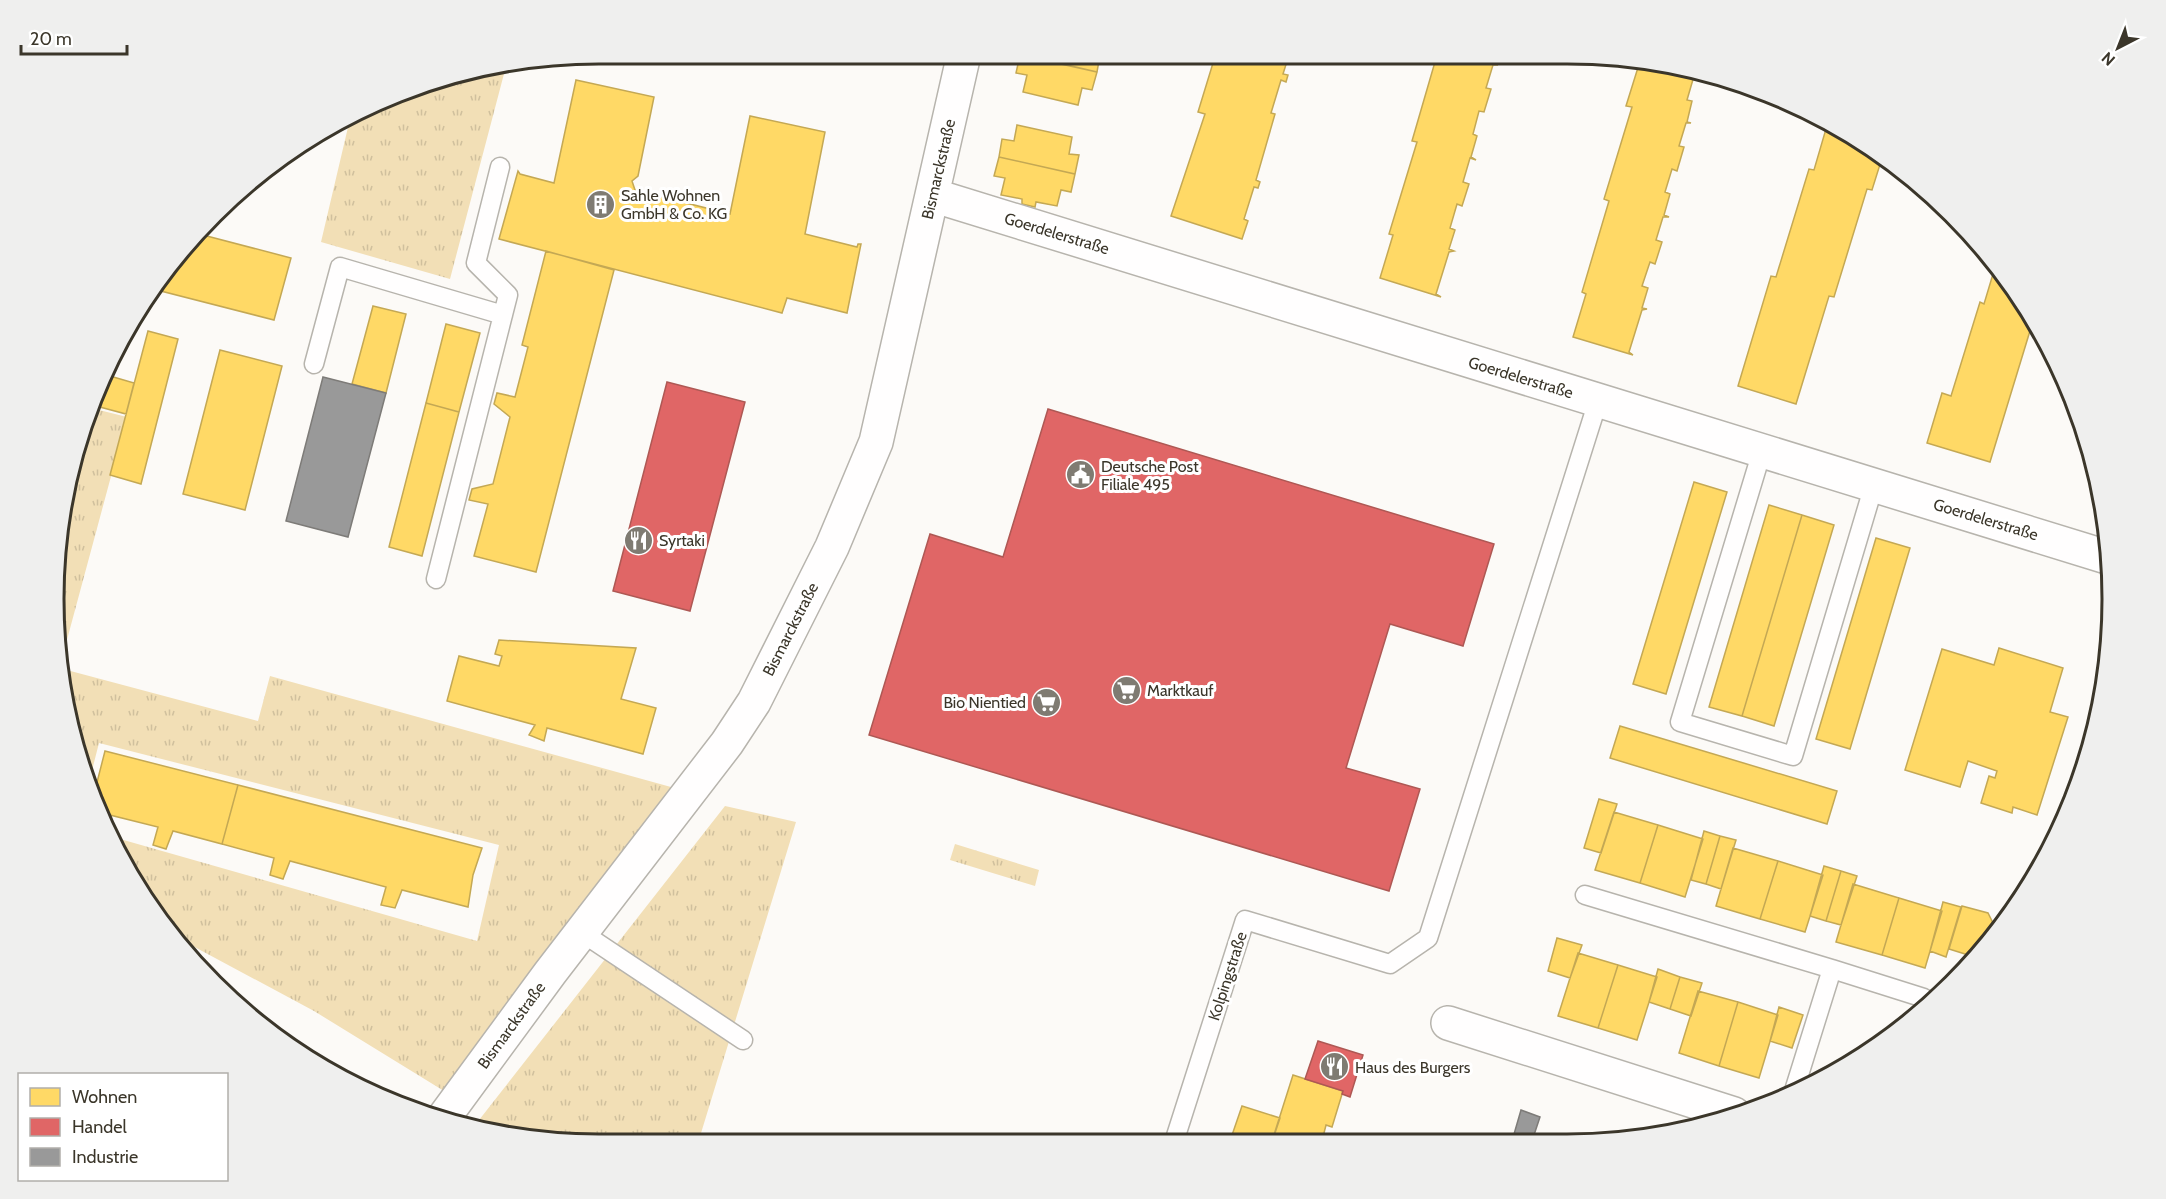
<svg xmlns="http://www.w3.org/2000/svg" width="2166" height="1199" font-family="Cabin,sans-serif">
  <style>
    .grass { fill: url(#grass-tufts) }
    .homes { fill: #ffd966; stroke: #c4a854; stroke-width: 1.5 }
    .shops { fill: #e06666; stroke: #ae5854; stroke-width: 1.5 }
    .industry { fill: #999; stroke: #7d7b78; stroke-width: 1.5 }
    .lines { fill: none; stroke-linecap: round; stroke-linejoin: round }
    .service-casing { stroke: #b7b4ad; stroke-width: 21 }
    .minor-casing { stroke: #b7b4ad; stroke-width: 36 }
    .service { stroke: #fffefe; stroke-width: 18 }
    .minor { stroke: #fffefe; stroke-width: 33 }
    .labels { text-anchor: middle; stroke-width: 6; stroke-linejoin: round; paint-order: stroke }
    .street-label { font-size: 16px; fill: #3b362a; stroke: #fff }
    .poi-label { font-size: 16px; fill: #3b362a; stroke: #fff; text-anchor: start }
    .rim { fill: none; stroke: #3b362a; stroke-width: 3 }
  </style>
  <defs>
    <pattern id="grass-tufts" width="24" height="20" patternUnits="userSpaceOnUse" patternTransform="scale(1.5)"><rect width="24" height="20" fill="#f2dfb6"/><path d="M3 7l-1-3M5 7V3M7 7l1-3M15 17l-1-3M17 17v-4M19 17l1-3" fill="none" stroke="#d0c09d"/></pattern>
  </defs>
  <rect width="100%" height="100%" fill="#fcfaf7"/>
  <!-- grass -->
  <path class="grass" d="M505,70L450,279L321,242L349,123L424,83Z
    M95,409L127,417L61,662L55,636L73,459Z
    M63,669L258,721L270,676L689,792L457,1099L314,1011L176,937L113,837L477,941L499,845L99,743L89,782Z
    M725,806L796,822L698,1143L564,1144L472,1129Z
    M955,844L1039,870L1035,886L950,860Z"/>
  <!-- homes -->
  <path class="homes" d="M1020,54L1100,55L1097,72Z
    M1020,55L1097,72L1092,90L1082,88L1078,105L1023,92L1027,75L1016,73Z
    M1219,55H1289L1283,74L1288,75L1286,82L1281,80L1271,113L1275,114L1256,180L1260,182L1258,188L1254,187L1244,219L1248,221L1242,239L1171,216L1205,114L1198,112L1213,63H1216Z
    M1437,55H1496L1494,63L1498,65H1493L1486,88L1491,89L1484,112L1479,111L1473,134L1477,136L1471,157L1476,160L1470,158L1463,182L1469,184L1462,206L1457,204L1450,228L1455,230L1449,249L1454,251L1449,252L1436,294L1441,297L1380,278L1393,235L1389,234L1417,142L1412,141Z
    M1640,61L1702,72L1700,78L1694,76L1687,100L1692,101L1687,122L1691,123H1686L1679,146L1684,147L1677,171L1672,169L1665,192L1670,194L1664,215L1669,217H1663L1656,240L1662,242L1655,264L1650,262L1642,286L1648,288L1642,308L1647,309L1642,310L1629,352L1633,355L1573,337L1586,294L1582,292L1609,201L1604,199L1632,107L1626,106Z
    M576,80L654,97L638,176L632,181L635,190L730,214L750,116L825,132L805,234L857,247L858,244H861L847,313L787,298L782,313L499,239L518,171L520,174L554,183Z
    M1828,122L1839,127L1882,158L1872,190L1867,189L1834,297L1829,296L1796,404L1738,386L1771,276L1776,277L1809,169L1814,170Z
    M1017,125L1072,137L1069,154L1079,155L1075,174L999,157L1002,139L1014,141Z
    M999,157L1075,174L1071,192L1061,190L1057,206L1036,202L1035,207L1022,204V199L1001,195L1005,178L994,176Z
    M203,235L291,258L274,320L153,289Z
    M546,251L614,270L536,572L474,556L488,504L469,500L472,489L493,484L510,417L494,404L497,393L515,397L528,347L522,345Z
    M1996,264L2033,321L1990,462L1927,443L1942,393L1951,396L1980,302L1984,304Z
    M373,306L406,314L386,393L352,384Z
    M446,324L480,333L459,412L426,403Z
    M148,331L178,339L141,484L110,475Z
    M220,350L282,366L245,510L183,494Z
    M110,376L134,383L126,414L96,406Z
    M426,403L459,412L422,556L389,547Z
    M1694,482L1727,492L1666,694L1633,684Z
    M1769,505L1802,515L1742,716L1709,707Z
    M1802,515L1834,525L1774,726L1742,716Z
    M1876,538L1910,548L1850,749L1816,739Z
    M499,640L636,648L621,699L656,708L643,754L547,728L544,741L529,735L535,725L447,701L459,656L499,666L502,656L495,654Z
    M1999,648L2063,668L2050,712L2068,717L2037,815L2013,807L2012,813L1981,803L1989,776L1995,778L1997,771L1968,761L1960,787L1905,770L1942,649L1994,665Z
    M1620,726L1837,791L1827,824L1610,758Z
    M105,751L238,785L222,844L173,831L166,849L153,845L158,827L98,812L93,798Z
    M238,785L482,848L473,875L468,907L402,890L395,908L381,905L386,887L290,861L283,879L270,875L274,858L222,844Z
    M1599,799L1617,804L1601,853L1584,848Z
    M1614,812L1658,825L1640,883L1595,870Z
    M1658,825L1703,839L1685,897L1640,883Z
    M1704,831L1720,836L1706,884L1691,880Z
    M1720,836L1736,840L1721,889L1706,884Z
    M1733,848L1778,861L1760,919L1716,906Z
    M1778,861L1823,875L1805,932L1760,919Z
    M1824,866L1841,871L1826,921L1810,916Z
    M1841,871L1857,876L1841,925L1826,921Z
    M1853,884L1899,898L1882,955L1836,942Z
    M1899,898L1942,911L1925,968L1882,955Z
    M1943,902L1961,907L1946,957L1930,951Z
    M1962,906L1988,913L1993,923L1986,946L1978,958L1949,949Z
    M1557,938L1582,945L1570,978L1548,971Z
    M1578,953L1618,965L1598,1028L1558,1016Z
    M1618,965L1657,977L1637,1040L1598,1028Z
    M1658,969L1680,977L1670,1009L1649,1002Z
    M1680,977L1702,983L1691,1016L1670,1009Z
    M1698,991L1738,1002L1719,1066L1679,1053Z
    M1738,1002L1778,1015L1759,1078L1719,1066Z
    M1779,1007L1803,1015L1792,1048L1770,1041Z
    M1293,1075L1343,1091L1332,1127L1326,1125L1322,1141H1272Z
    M1242,1106L1280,1118L1272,1142L1230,1141Z"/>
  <!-- shops -->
  <path class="shops" d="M667,382L745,402L690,611L613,591Z
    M1048,409L1494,544L1463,646L1390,624L1346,768L1420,789L1389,891L869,735L930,534L1003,557Z
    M1318,1041L1363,1055L1350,1097L1342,1094L1343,1091L1305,1079Z"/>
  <!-- industry -->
  <path class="industry" d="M323,377L386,393L348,537L286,521Z
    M1521,1110L1540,1117L1532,1141H1512Z
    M1617,1135L1635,1140H1615Z"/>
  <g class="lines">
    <defs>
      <path id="service" d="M314,364L340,267L503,315
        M1762,451L1680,722L1793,756L1874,485
        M436,579L508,295L476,263L500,167
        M1585,895L1832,969L1793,1094
        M581,932L743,1040
        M1832,969L1924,998
        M1174,1142L1245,920L1390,964L1428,938L1598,401"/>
      <path id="minor" d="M932,195L2110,558
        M1448,1023L1734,1114
        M442,1120L550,973L727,743L754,702L832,547L876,442L964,54"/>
    </defs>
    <!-- service casing -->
    <use href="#service" class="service-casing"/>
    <!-- minor casing -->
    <use href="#minor" class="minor-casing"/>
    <!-- service -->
    <use href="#service" class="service"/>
    <!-- minor -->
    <use href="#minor" class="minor"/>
  </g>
  <!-- icons -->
  <defs>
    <symbol id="building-disc" viewBox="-11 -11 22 22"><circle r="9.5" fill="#7f7b72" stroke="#fff"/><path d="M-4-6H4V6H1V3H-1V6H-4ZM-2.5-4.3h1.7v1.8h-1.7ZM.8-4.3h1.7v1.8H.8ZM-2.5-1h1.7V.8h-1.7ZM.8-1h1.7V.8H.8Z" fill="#fff"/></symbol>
    <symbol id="civic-disc" viewBox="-11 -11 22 22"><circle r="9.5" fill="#7f7b72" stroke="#fff"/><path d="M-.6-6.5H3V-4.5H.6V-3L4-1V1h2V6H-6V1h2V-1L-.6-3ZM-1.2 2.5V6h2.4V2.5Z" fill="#fff"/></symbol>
    <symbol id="restaurant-disc" viewBox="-11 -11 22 22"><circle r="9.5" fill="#7f7b72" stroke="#fff"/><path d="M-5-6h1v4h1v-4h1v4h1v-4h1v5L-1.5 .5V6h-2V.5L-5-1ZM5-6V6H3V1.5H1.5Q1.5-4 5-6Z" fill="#fff"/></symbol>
    <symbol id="supermarket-disc" viewBox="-11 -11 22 22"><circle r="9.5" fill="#7f7b72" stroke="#fff"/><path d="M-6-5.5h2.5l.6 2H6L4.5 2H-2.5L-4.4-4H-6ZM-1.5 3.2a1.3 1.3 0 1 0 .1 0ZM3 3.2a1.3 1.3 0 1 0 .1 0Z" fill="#fff"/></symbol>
  </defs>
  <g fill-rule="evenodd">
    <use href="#building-disc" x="584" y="188" width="33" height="33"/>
    <use href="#civic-disc" x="1064" y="458" width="33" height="33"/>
    <use href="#restaurant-disc" x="622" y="524" width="33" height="33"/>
    <use href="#supermarket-disc" x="1110" y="674" width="33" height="33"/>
    <use href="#supermarket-disc" x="1030" y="686" width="33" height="33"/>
    <use href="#restaurant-disc" x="1318" y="1050" width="33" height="33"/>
  </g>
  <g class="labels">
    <!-- street labels -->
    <g class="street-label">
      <text transform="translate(938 169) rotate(-77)" y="6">Bismarckstraße</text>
      <text transform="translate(1057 233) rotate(17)" y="6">Goerdelerstraße</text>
      <text transform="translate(1521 377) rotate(17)" y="6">Goerdelerstraße</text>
      <text transform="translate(1986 519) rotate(17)" y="6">Goerdelerstraße</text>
      <text transform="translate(790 629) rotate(-63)" y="6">Bismarckstraße</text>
      <text transform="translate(1227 976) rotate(-72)" y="6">Kolpingstraße</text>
      <text transform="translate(511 1025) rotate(-54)" y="6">Bismarckstraße</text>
    </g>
    <!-- poi labels -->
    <g class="poi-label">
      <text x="621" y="201">Sahle Wohnen<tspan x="621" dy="18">GmbH &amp; Co. KG</tspan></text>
      <text x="1101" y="472">Deutsche Post<tspan x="1101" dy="18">Filiale 495</tspan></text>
      <text x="659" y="546">Syrtaki</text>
      <text x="1147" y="696">Marktkauf</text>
      <text x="1026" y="708" text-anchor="end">Bio Nientied</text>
      <text x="1355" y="1073">Haus des Burgers</text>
    </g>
  </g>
  <!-- crop -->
  <path d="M0 0H2166V1199H0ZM599 64H1567A535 535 0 0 1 2102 599V599A535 535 0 0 1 1567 1134H599A535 535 0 0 1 64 599V599A535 535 0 0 1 599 64Z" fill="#efefee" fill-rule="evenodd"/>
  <path class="rim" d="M599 64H1567A535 535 0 0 1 2102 599V599A535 535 0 0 1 1567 1134H599A535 535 0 0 1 64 599V599A535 535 0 0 1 599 64Z"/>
  <!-- legend -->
  <rect x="18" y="1073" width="210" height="108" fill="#ffffff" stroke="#b1afaa" stroke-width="1.5"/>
  <rect x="30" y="1088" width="30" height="18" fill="#ffd966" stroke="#b1afaa" stroke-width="1.5"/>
  <text x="72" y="1103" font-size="18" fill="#3b362a">Wohnen</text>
  <rect x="30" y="1118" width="30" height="18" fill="#e06666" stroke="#b1afaa" stroke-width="1.5"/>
  <text x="72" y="1133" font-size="18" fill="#3b362a">Handel</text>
  <rect x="30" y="1148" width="30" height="18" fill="#999999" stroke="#b1afaa" stroke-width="1.5"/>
  <text x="72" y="1163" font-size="18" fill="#3b362a">Industrie</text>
  <!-- north arrow -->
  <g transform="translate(2118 48) rotate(222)" stroke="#ffffff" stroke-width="4.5" paint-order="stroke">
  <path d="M0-4.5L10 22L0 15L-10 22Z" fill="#3b362a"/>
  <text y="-9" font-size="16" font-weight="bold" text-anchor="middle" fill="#3b362a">N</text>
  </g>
  <!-- scale -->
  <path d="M21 45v9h106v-9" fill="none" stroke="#3b362a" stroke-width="3"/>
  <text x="30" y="45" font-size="18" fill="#3b362a" stroke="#ffffff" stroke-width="4.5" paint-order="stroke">20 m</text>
</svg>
